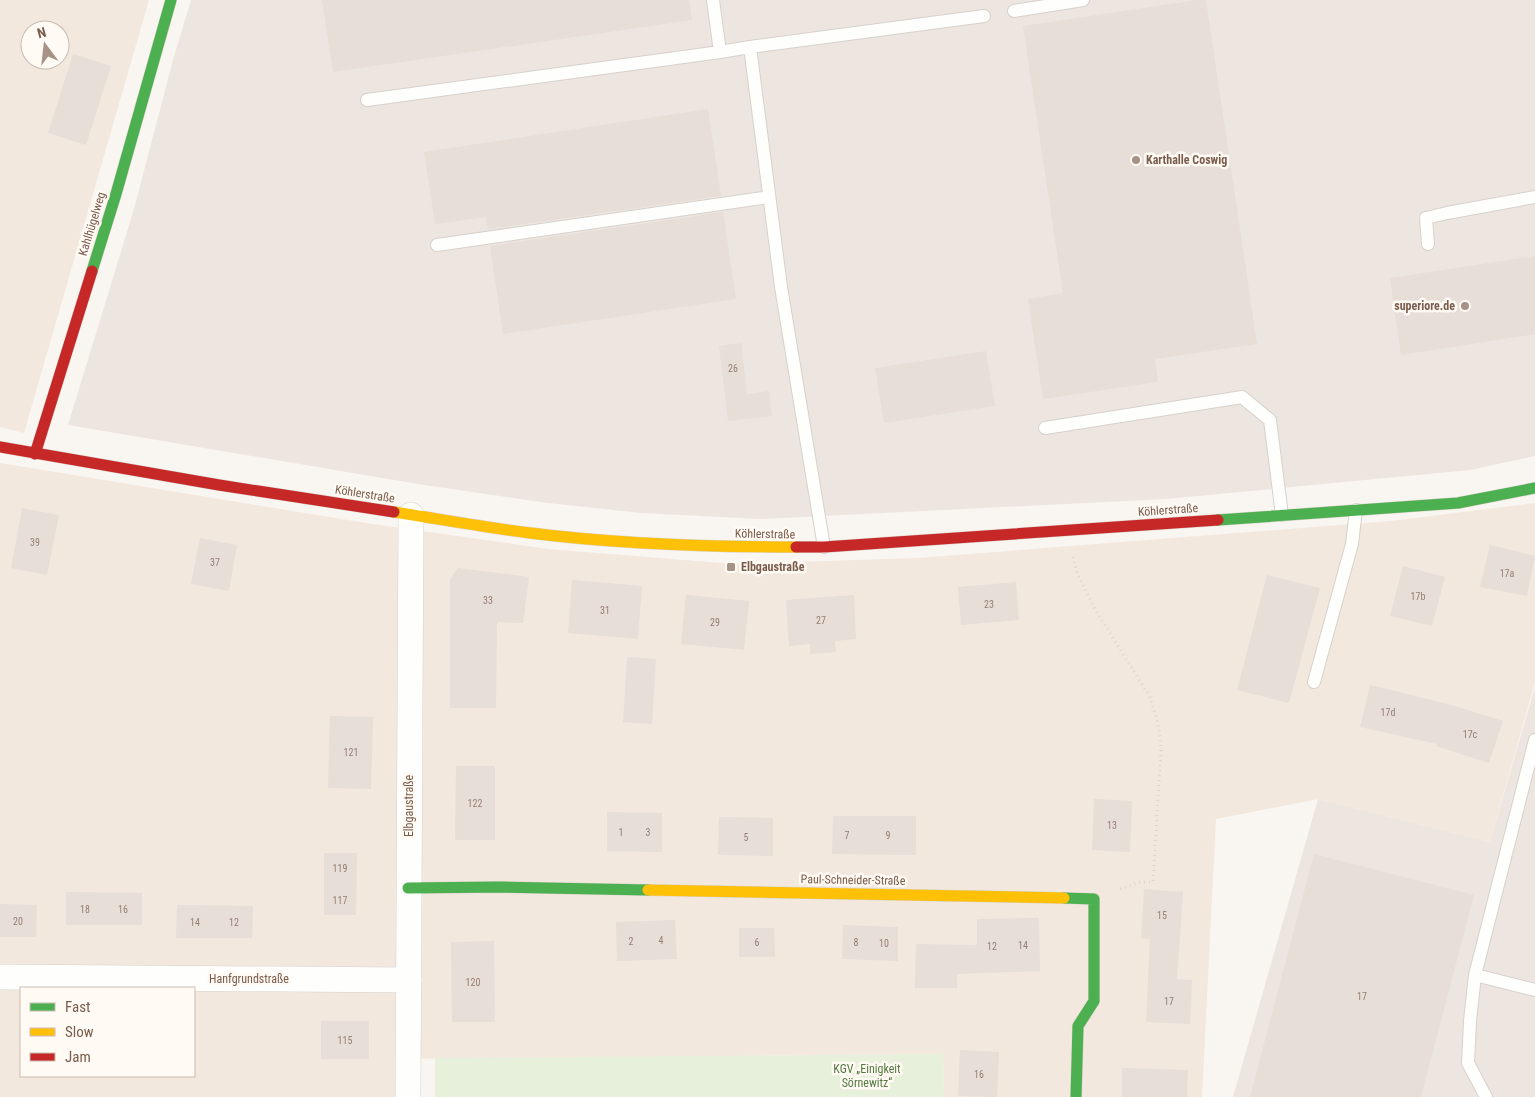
<svg xmlns="http://www.w3.org/2000/svg" width="1535" height="1097" font-family="'Roboto Condensed',sans-serif">
  <style>
    .residential { fill: #f2e8de; fill-rule: evenodd }
    .industrial { fill: #ede5e0 }
    .green { fill: #e7f0db }
    .building { fill: #e6ded7 }
    .lines { fill: none; stroke-linecap: round; stroke-linejoin: round }
    .lane-casing { stroke: #d7d1cb; stroke-width: 14 }
    .street-casing { stroke: #d7d1cb; stroke-width: 26 }
    .fast-casing { stroke: #d9d2cb; stroke-width: 12 }
    .slow-casing { stroke: #d9d2cb; stroke-width: 12 }
    .jam-casing { stroke: #d9d2cb; stroke-width: 12 }
    .path { stroke: #dcd5d0; stroke-width: 3; stroke-dasharray: 1 4; stroke-linecap: butt }
    .lane { stroke: #fefefd; stroke-width: 12 }
    .street { stroke: #fefefd; stroke-width: 25 }
    .fast { stroke: #4caf50; stroke-width: 11 }
    .slow { stroke: #ffc107; stroke-width: 11 }
    .jam { stroke: #c62828; stroke-width: 11 }
    .poi-dot { fill: #a69286; stroke: #fffaf3; stroke-width: 2 }
    .labels { text-anchor: middle; stroke-width: 5; stroke-linejoin: round; paint-order: stroke }
    .number-label { font-size: 10px; fill: #977e72 }
    .poi-label { font-size: 12px; font-weight: bold; fill: #7a5c4d; stroke: #fffaf3; text-anchor: start }
    .street-label { font-size: 12px; fill: #7a5c4d; stroke: #fffaf3 }
    .park-label { font-size: 12px; fill: #537a41; stroke: #fffaf3 }
  </style>
  <rect width="100%" height="100%" fill="#f9f5f0"/>
  <!-- residential -->
  <path class="residential" d="M0,0H149L24,433L0,427ZM30,30H60V60H30Z
    M0,463L372,524L548,549L734,564L918,558L1391,521L1535,503V682L1490,842L1318,799L1216,819L1202,1097H944L943,1054L397,1059L396,1097H0ZM21,988H194V1076H21Z"/>
  <!-- industrial -->
  <path class="industrial" d="M191,0H1535V456L1470,470L1166,499L761,519L641,513L548,503L418,484L68,425L134,209L173,60Z
    M1535,687V1097H1233L1318,799L1490,842Z"/>
  <!-- green -->
  <path class="green" d="M943,1054L944,1097H435V1058Z"/>
  <!-- building -->
  <path class="building" d="M322,0H689L692,20L333,72Z
    M1197,0H1206L1257,344L1155,359L1158,382L1043,399L1028,299L1063,293L1023,26Z
    M73,54L111,66L86,145L48,133Z
    M708,109L721,196L488,229L486,217L435,224L424,152Z
    M723,212L736,299L503,334L490,246Z
    M1535,256V334L1401,355L1390,278Z
    M741,343L747,394L769,391L772,416L728,421L719,346Z
    M986,351L995,406L884,423L875,368Z
    M22,508L59,515L47,575L11,568Z
    M200,538L237,545L229,591L191,584Z
    M1490,545L1535,556L1527,596L1480,587Z
    M1403,566L1445,577L1432,626L1390,616Z
    M458,568L529,577L523,623L497,622L496,708H450V579Z
    M1267,575L1320,588L1289,703L1237,690Z
    M572,580L642,586L638,639L568,633Z
    M1016,582L1019,620L961,625L958,587Z
    M686,595L749,601L744,650L681,644Z
    M854,595L856,639L835,641L836,652L810,654V644L789,646L786,600Z
    M627,657L656,659L652,724L623,722Z
    M1370,685L1455,706L1503,721L1489,763L1436,746L1437,744L1360,727Z
    M330,716L373,717L371,789L328,788Z
    M456,766H495V840H455Z
    M1094,799L1132,801L1130,852L1092,850Z
    M607,812L662,813V852L607,851Z
    M833,816H916V855L832,854Z
    M719,817L773,818V856L718,855Z
    M324,853H357L356,915H324Z
    M1314,854L1474,895L1421,1097H1250Z
    M1144,889L1183,892L1177,979L1192,980L1190,1024L1146,1022L1150,939L1141,938Z
    M66,892L142,893V925H66Z
    M0,904L37,905L36,937H0Z
    M177,905L253,906L252,938H176Z
    M1039,918L1040,971L957,974V988H915L916,944L977,945V919Z
    M675,920L677,959L617,961L616,922Z
    M843,925L898,927V961L842,959Z
    M739,928H774L775,957H739Z
    M494,941L495,1022H452L451,942Z
    M321,1021H369V1059H321Z
    M960,1050L999,1052L997,1097L958,1096Z
    M1122,1068L1188,1070L1187,1097H1122Z"/>
  <g class="lines">
    <defs>
      <path id="lane" d="M713,0L720,52L750,47L781,287L824,547
        M1014,11L1083,0
        M750,47L984,16
        M367,100L720,52
        M1428,244L1426,218L1447,213L1535,197
        M437,245L769,197
        M1045,428L1242,397L1270,420L1282,515
        M1314,682L1352,544L1356,510
        M1475,975L1535,990
        M1486,1097L1468,1063L1470,1021L1475,975L1535,740"/>
      <path id="street" d="M0,977L409,980
        M408,1097L411,515"/>
      <path id="fast" d="M92,271L116,194L171,0
        M1218,520L1458,503L1535,488
        M408,888L500,887L648,890
        M1064,898L1094,899V1001L1078,1026L1076,1097"/>
      <path id="slow" d="M394,512C439,519 484,527 530,533C618,544 708,547 796,547
        M648,890L1064,898"/>
      <path id="jam" d="M0,447L219,485L394,512
        M35,454L92,271
        M796,547H824L1218,520"/>
    </defs>
    <!-- lane casing -->
    <use href="#lane" class="lane-casing"/>
    <!-- street casing -->
    <use href="#street" class="street-casing"/>
    <!-- fast casing -->
    <use href="#fast" class="fast-casing"/>
    <!-- slow casing -->
    <use href="#slow" class="slow-casing"/>
    <!-- jam casing -->
    <use href="#jam" class="jam-casing"/>
    <!-- path -->
    <path class="path" d="M1073,557L1077,573L1096,611L1150,697L1158,724L1161,751L1153,882H1139L1120,889"/>
    <!-- lane -->
    <use href="#lane" class="lane"/>
    <!-- street -->
    <use href="#street" class="street"/>
    <!-- fast -->
    <use href="#fast" class="fast"/>
    <!-- slow -->
    <use href="#slow" class="slow"/>
    <!-- jam -->
    <use href="#jam" class="jam"/>
  </g>
  <!-- markers -->
  <g class="poi-dot">
    <circle cx="1136" cy="160" r="5"/>
    <circle cx="1465" cy="306" r="5"/>
    <rect x="726" y="562" width="10" height="10" rx="2.5"/>
  </g>
  <g class="labels">
    <!-- number labels -->
    <g class="number-label">
      <text x="733" y="372">26</text>
      <text x="35" y="546">39</text>
      <text x="215" y="566">37</text>
      <text x="1507" y="577">17a</text>
      <text x="1418" y="600">17b</text>
      <text x="488" y="604">33</text>
      <text x="989" y="608">23</text>
      <text x="605" y="614">31</text>
      <text x="821" y="624">27</text>
      <text x="715" y="626">29</text>
      <text x="1388" y="716">17d</text>
      <text x="1470" y="738">17c</text>
      <text x="351" y="756">121</text>
      <text x="475" y="807">122</text>
      <text x="1112" y="829">13</text>
      <text x="621" y="836">1</text>
      <text x="648" y="836">3</text>
      <text x="847" y="839">7</text>
      <text x="888" y="839">9</text>
      <text x="746" y="841">5</text>
      <text x="340" y="872">119</text>
      <text x="340" y="904">117</text>
      <text x="85" y="913">18</text>
      <text x="123" y="913">16</text>
      <text x="1162" y="919">15</text>
      <text x="18" y="925">20</text>
      <text x="195" y="926">14</text>
      <text x="234" y="926">12</text>
      <text x="661" y="944">4</text>
      <text x="631" y="945">2</text>
      <text x="757" y="946">6</text>
      <text x="856" y="946">8</text>
      <text x="884" y="947">10</text>
      <text x="1023" y="949">14</text>
      <text x="992" y="950">12</text>
      <text x="473" y="986">120</text>
      <text x="1362" y="1000">17</text>
      <text x="1169" y="1005">17</text>
      <text x="345" y="1044">115</text>
      <text x="979" y="1078">16</text>
    </g>
    <!-- poi labels -->
    <g class="poi-label">
      <text x="1146" y="164">Karthalle Coswig</text>
      <text x="1455" y="310" text-anchor="end">superiore.de</text>
      <text x="741" y="571">Elbgaustraße</text>
    </g>
    <!-- street labels -->
    <g class="street-label">
      <text transform="translate(92 224) rotate(-73)" y="4">Kahlhügelweg</text>
      <text transform="translate(365 494) rotate(9)" y="4">Köhlerstraße</text>
      <text transform="translate(1168 510) rotate(-4)" y="4">Köhlerstraße</text>
      <text transform="translate(765 534) rotate(1)" y="4">Köhlerstraße</text>
      <text transform="translate(409 806) rotate(-90)" y="4">Elbgaustraße</text>
      <text transform="translate(853 880) rotate(1)" y="4">Paul-Schneider-Straße</text>
      <text x="249" y="983">Hanfgrundstraße</text>
    </g>
    <!-- park labels -->
    <g class="park-label">
      <text x="867" y="1073">KGV „Einigkeit<tspan x="867" dy="14">Sörnewitz“</tspan></text>
    </g>
  </g>
  <!-- legend -->
  <rect x="20" y="987" width="175" height="90" fill="#fffaf3" stroke="#cabbb1"/>
  <rect x="30" y="1003" width="25" height="8" fill="#4caf50" stroke="#cabbb1"/>
  <text x="65" y="1012" font-size="15" fill="#7a5c4d">Fast</text>
  <rect x="30" y="1028" width="25" height="8" fill="#ffc107" stroke="#cabbb1"/>
  <text x="65" y="1037" font-size="15" fill="#7a5c4d">Slow</text>
  <rect x="30" y="1053" width="25" height="8" fill="#c62828" stroke="#cabbb1"/>
  <text x="65" y="1062" font-size="15" fill="#7a5c4d">Jam</text>
  <!-- north arrow -->
  <g transform="translate(45 45) rotate(345)"><circle r="24" fill="#fffaf3" stroke="#cabbb1"/>
  <path d="M0-4L9 19L0 12L-9 19Z" fill="#a69286"/>
  <text y="-8" font-size="14" font-weight="bold" text-anchor="middle" fill="#7a5c4d">N</text>
  </g>
</svg>
